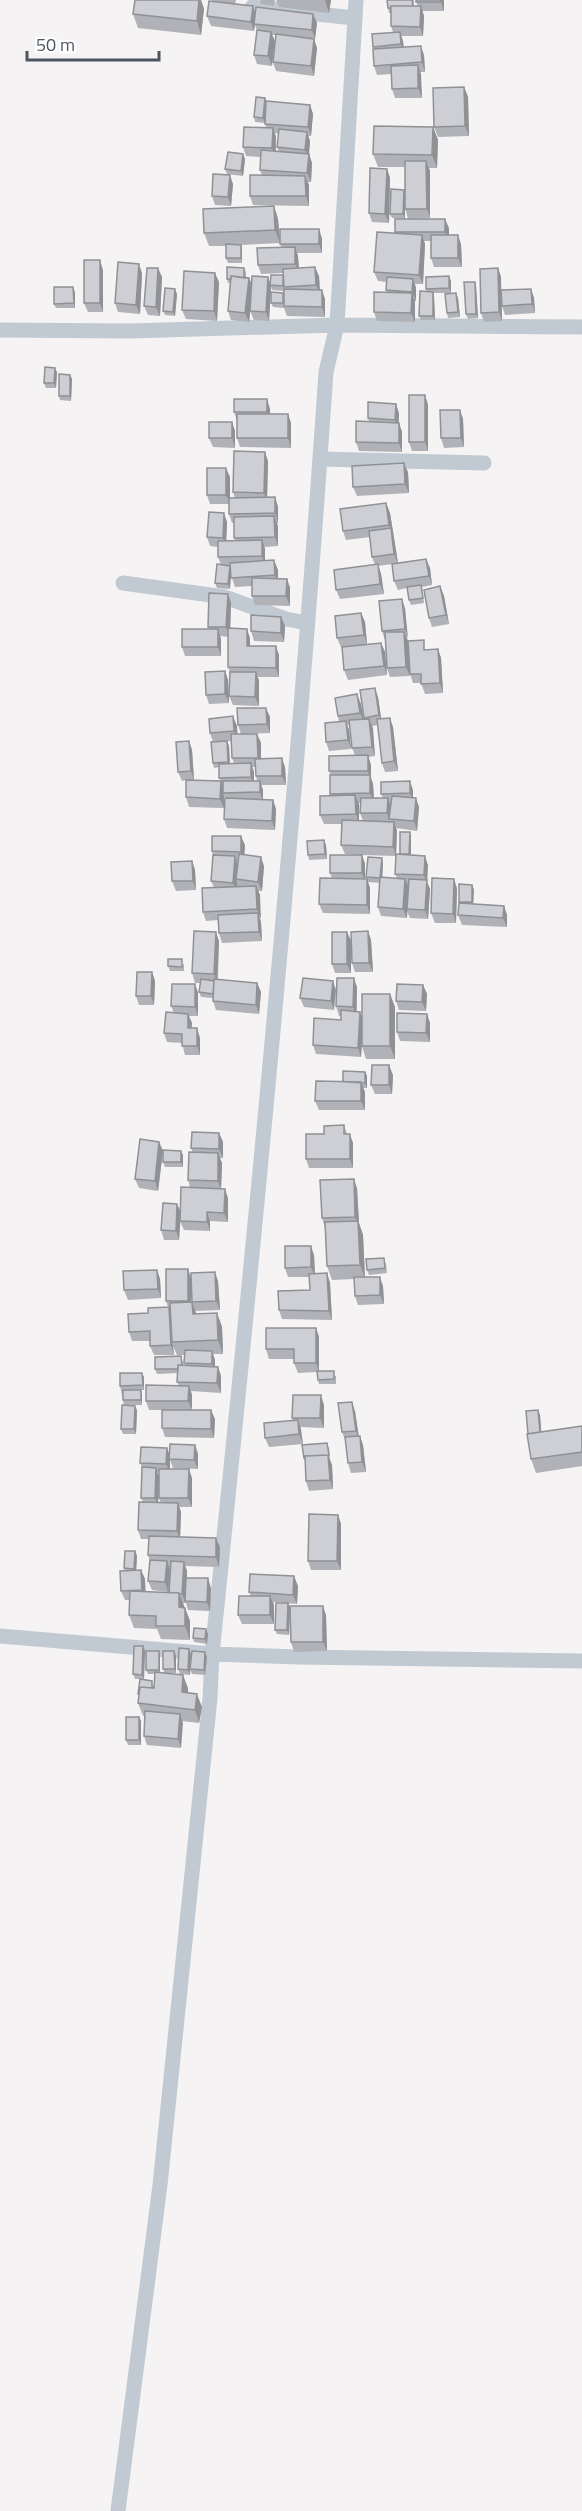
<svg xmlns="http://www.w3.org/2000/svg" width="582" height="2511" font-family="'Titillium Web',sans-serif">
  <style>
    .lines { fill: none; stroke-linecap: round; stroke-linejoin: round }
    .minor { stroke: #c1cad2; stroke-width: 15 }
    .wall { fill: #b0b2b7; fill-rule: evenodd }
    .shaded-wall { fill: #909195 }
    .building { fill: #cdcfd5; stroke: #909195; stroke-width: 1.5 }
  </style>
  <rect width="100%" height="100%" fill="#f5f3f3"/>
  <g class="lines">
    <!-- minor -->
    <path class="minor" d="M252,7L354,18
      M0,330L130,331L337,325L582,327
      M320,459L484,463
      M123,583L225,597L286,619L307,623
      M0,1636L212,1654L299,1657L582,1661
      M118,2511L160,2185L210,1698L212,1654C256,1227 297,800 326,372L337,325L356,0"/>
  </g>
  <!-- wall -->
  <path class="wall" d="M135,0H201L204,9L201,35L138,28L133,14Z
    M212,0H236L235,4L253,6L255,14H313L317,23L315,39H314L317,48L314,76L276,71L273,62L276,35H272V66L257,64L254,55L257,30L255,25L254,31L211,26L207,16L212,1Z
    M260,0H275L274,6L261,4Z
    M276,0H331L329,13L279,7Z
    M387,0H414V6H418L416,2L444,0V11H422L424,16L423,36H401L403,41L404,47L424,55L425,72H420L422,98H395L392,89L391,74L377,75L374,66V49L373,47L393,32L391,26V13H389L388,8Z
    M464,87L468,97L469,136L438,137L434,127Z
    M266,102L310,105L313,114L311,136H308L310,141L309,154L312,163L311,182H308L309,185V206L253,205L250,196L262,175L260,170L261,157L246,156L243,147L266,128L265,123L255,122L254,117ZM275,133L279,134L277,147L279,152L276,151V137Z
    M433,127L438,140L437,168H429L430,171V218L408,219L405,208V219L392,218L390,214L405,193V167H378L373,154Z
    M243,154L245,159L243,176L227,174L225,169Z
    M387,169L390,178L389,223L372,222L369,213Z
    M233,184L231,206L215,205L212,196Z
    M274,206L278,219L280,243L241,245L242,249V263H228L226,258V246H209L204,233Z
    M449,228V235L461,244L462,267H434L431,258V241H424L425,244L423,284H415L416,288V301H415V322L377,321L374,312L387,292L386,290V282L378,281L374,272L396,233L395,232Z
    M319,229L322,239V253H297L298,256L299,268L319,276L320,290L325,299V317L287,316L284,308L273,307L271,303L284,295V291L272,290L271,287L269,321L254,320L250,311L251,304L249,322L231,320L228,311L231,283H228L227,279L244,268L246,272V278L252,285L268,277L270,285L283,276V273L261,274L258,265L282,248L280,244Z
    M498,268L501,277V290L531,289L534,298L535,313L505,315L502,306V299V321L484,322L481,313Z
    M103,270V312H88L84,303Z
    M142,273L140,314L118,312L115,303Z
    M162,277L160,316L148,315L144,306Z
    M451,281V293H433L434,296L435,320H421L419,316L427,292L426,289Z
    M219,282L217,321L186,319L182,310Z
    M475,282L476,286L478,318L468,319L466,314Z
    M75,292V308H56L54,304Z
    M177,294L175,316L165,315L163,311Z
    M458,298L460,317L448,318L447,313Z
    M57,372L56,388H46L44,383Z
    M70,375L72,379L71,401L60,400L59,396Z
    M425,395L428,405V451H412L409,442Z
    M270,409V414H288L291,423V448L240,447L237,438V421L234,412Z
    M460,410L463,419L464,447L444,448L441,438Z
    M399,413V423L402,432V452L359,451L356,442L369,422L368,418Z
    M232,422L235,431V448L213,447L209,438Z
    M268,461L267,498L275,497L278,507V523H277L278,526V546L264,547L265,549V561L278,570V579H287L290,588V606L255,605L252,596V586L235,587L231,575L230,589L217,588L215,583L221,565L218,557V547L210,546L207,537L227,522L226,541H235L234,523H232L229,514V504H210L207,495L230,477V498H235L233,492Z
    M408,472L409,493L357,496L353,487Z
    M386,503L390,513L398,563L430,568L432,585L422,587L424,603L411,605L409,600L407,588L398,590L394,581L392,564L378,566L381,574L384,594L340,599L336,590L375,565L372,557L370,537L346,540L343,531Z
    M440,586L444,596L449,624L432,627L429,618Z
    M228,594L231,603L230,628L250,638V646L279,655V677H258L259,681V706L233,705L229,696L230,673L228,667V637L220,636L221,639V656H185L182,647L209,629L208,627Z
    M405,608L410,676L390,677L387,668L385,640L382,631Z
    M361,613L365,622L367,644L381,643L385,652L387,675L348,680L344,670L342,647H341L337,638Z
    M281,617L285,626L284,642L254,641L251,631Z
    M438,649L441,658L443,693L425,694L421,683H413L410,674L427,650Z
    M225,671L228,680L229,703L209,704L206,695Z
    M378,697L381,719L393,727L398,771L385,772L382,763L378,725L372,726L375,756L368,757L371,765V778L373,784L374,798H383L381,794L413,790V798L419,807L417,831L396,828L397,831L396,854H401L411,836V855L428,865L427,882L430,889L428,919L410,918L407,911V918L381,916L378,907L380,883L368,882L370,888V914L323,913L319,904L332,878L330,873L358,855L345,854L341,845L342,824H324L320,815L331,795V775L329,771L355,755L352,748L350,724L347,725L349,730L351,749L329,751L326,742L339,722L338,716L361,704L363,719H364V718ZM358,803H361L360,813L363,821L359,820ZM362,855L396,856L395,874L397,878H382L383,863L366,877L367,879H365V864Z
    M270,717V733L241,734L238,725Z
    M237,726V734H257L261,743V758L285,767L286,785H261L263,790V799L273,800L276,809L275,830L227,828L224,819L225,798L224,796V808L189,807L186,797V780L182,781L178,772L189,741L192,750L194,780L221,781L219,778V767L214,768L213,763V742L210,733ZM227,741H231L232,758L234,763L230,764L229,746ZM252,767H256V776L257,781H254V772Z
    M245,845L244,855L264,866L262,891H258L260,895V919L261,922L262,941L222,943L219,933L218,920L206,921L203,912L214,887L211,881L213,855L212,851Z
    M326,845L327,859L309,860L308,855Z
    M192,861L195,870L196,890L176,891L172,881Z
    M472,885L474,890L473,904L504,906L507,915V927L462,925L458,915L459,902Z
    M457,888L456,923H435L431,913Z
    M368,931L371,940L373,972H355L352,963Z
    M347,932L351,941V973H335L332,964Z
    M219,941L218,980L257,983L261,992L259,1014L216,1010L213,1001V998L201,997L199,992L201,983H195L192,973Z
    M184,964V971H170L168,966Z
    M152,972L155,981L154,1005H139L136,996Z
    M333,981L334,1010L304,1007L300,998Z
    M195,984L198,993V1016H189L192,1023L191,1028L200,1038V1055H185L182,1043L167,1042L164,1033L174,1013L171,1006Z
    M423,985L427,994L426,1011L399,1010L396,1001Z
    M357,987V1011L360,1012L362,1016L390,994L395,1007V1059H366L362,1046L361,1057L316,1054L313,1045L341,1020V1016H339L336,1006Z
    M427,1014L430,1023V1042L400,1041L397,1032Z
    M365,1072L367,1076V1088H363L365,1092V1110H319L315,1101L343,1082Z
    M393,1075L392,1094H375L371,1085Z
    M344,1125L347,1134L353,1143V1168H309L306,1159L324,1134Z
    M219,1133L223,1142V1158H220L222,1163L221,1188L228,1198V1222L210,1221V1231L184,1230L180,1221L179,1240H164L161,1230L177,1204L181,1212L190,1187L188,1180L193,1153L191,1148Z
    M159,1142L163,1151L158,1191L139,1188L135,1179Z
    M183,1155V1167H165L163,1162Z
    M357,1188L359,1223L363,1235L365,1277L383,1286L384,1304L358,1305L355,1296L354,1279L332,1280L327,1266L325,1228L322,1218Z
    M314,1255L315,1274L327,1273L330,1283L332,1320L282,1319L279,1310L310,1290L309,1277H288L285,1268Z
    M386,1263L387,1273L369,1275L367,1270Z
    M157,1270L160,1279L161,1298L128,1300L124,1290Z
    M191,1278L218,1281L220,1310L195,1311L197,1314L217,1313L222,1327L223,1354H213L215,1360V1367H218L221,1376V1393L191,1391L192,1395V1410L215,1419L214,1438L165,1437L162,1428V1410H149L146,1401L179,1386L177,1382V1373L157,1374L155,1369L183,1361V1365H185L184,1363V1355H177L173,1346L174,1355H154L150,1346V1341H132L129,1332L148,1313L168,1307L166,1301ZM191,1281L192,1302L195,1311L192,1302H191Z
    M316,1328L319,1337V1371L336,1376V1384H319L318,1380L317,1372L298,1373L294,1363V1359H269L266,1349Z
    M144,1377V1390H141L142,1395V1405H124L120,1386Z
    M324,1405V1428L300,1427L303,1444L269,1447L265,1438L293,1420L292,1418Z
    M137,1410L136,1434H123L121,1429Z
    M538,1410L540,1415L541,1432L582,1426V1466L536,1473L531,1459Z
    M355,1411L359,1436L363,1445L366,1472L351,1473L348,1463L346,1442L342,1432Z
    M195,1445L198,1454V1469L173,1468L170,1460V1469L192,1478V1507H179L181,1512L180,1537L220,1547L219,1567L185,1566L187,1571V1578L211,1588L210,1611L188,1610L186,1603H183L190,1621V1640L161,1639L157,1629L134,1628L129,1615V1600H125L121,1591L125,1571L124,1568L135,1551L137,1556L136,1570H141L145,1579V1592L169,1593L168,1592L152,1590L148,1581L150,1561L148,1555V1539H141L138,1530L143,1502L141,1498L142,1467L140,1463L167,1448L170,1456ZM157,1472H159V1498L161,1503H158L159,1477Z
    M329,1447L330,1460L332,1465L333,1489L309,1491L306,1481L305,1461L304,1458Z
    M338,1515L341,1524V1570H311L308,1561Z
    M298,1586L297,1604L273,1602L274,1605V1624H242L238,1615L251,1596L249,1592Z
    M288,1603L290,1608L289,1635L277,1634L275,1630Z
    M326,1615L327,1651L294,1652L291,1642Z
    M206,1629L208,1634L207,1644L194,1642L193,1638Z
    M143,1646L145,1651L144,1679H135L133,1674Z
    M159,1651L160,1656V1673H165L163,1669L174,1651L176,1656V1673H166L188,1688V1693L202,1707L199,1723L182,1721L181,1748L147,1745L144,1736L145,1716H143L138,1703L139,1697L138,1694L154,1685L155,1674H148L146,1670Z
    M191,1654L190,1675L180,1674L178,1669Z
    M207,1657L205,1675L192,1674L190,1669Z
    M139,1717L141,1721V1745H128L126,1740Z"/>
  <!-- shaded-wall -->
  <path class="shaded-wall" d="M199,0H201L204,9L201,35L197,21Z
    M325,0H331L329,13Z
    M441,0H444V11L441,2Z
    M253,6L256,15L254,31L251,22Z
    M421,6L424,16L423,36L420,27Z
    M313,14L317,23L315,39L312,30Z
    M271,32L275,41L272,66L268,56Z
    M400,32L403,41L404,54L401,44Z
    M314,39L317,48L314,76L311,66Z
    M421,46L424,55L425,72L422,62Z
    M418,65L421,74L422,98L418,88Z
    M464,87L468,97L469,136L465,126Z
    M265,98L267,103L265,123L263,118Z
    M310,105L313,114L311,136L308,127Z
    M433,127L438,140L437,168L432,155Z
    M273,128L276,137L275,158L272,148Z
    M307,132L310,141L309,154L312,163L311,182L307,173L308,159L305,150Z
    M243,154L245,159L243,176L241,171Z
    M426,161L430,171V218L427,209Z
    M387,169L390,178L389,223L385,214Z
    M230,175L233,184L231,206L228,197Z
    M305,176L309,185V206L306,196Z
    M404,190L405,194V219L403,214Z
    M274,206L278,219L280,243L275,230Z
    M445,219L449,228V241L445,232Z
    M319,229L322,239V253L319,244Z
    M422,235L425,244L423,284L419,275Z
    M458,235L461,244L462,267L458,258Z
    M241,245L242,249V263L241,258Z
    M295,247L298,256L299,273L295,264Z
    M100,260L103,270V312L100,303Z
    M139,264L142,273L140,314L136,305Z
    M315,267L319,276L320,295L316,285Z
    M158,268L162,277L160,316L156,307Z
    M498,268L501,277L502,321L499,312Z
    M215,273L219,282L217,321L214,311Z
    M449,276L451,281V293L449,288Z
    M268,277L271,286L269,321L266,312Z
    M249,278L253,287L249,322L245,313Z
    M413,279L416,288V301L412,292Z
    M475,282L476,286L478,318L476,314Z
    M73,287L75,292V308L74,303Z
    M175,289L177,294L175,316L173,312Z
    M531,289L534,298L535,313L532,304Z
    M322,290L325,299V317L322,307Z
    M433,292L434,296L435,320L433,316Z
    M412,293L415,302V322L411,313Z
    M456,293L458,298L460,317L458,312Z
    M55,368L57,372L56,388L54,383Z
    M70,375L72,379L71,401L70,396Z
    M425,395L428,405V451L425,442Z
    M267,399L270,409V421L267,412Z
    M396,404L399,413L398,429L395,420Z
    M460,410L463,419L464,447L461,438Z
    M288,414L291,423V448L288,438Z
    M232,422L235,431V448L232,438Z
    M399,423L402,432V452L399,443Z
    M265,452L268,461L267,502L264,493Z
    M404,463L408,472L409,493L405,484Z
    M226,468L230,477V504L226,495Z
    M275,497L278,507V523L275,513Z
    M386,503L390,513L398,563L394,554L391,532L389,525Z
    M224,513L227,522L226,548L223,538Z
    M274,516L278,526V546L275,537Z
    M262,540L265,549V566L262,556Z
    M426,559L430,568L432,585L429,576Z
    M274,560L278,570V584L275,575Z
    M378,564L381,574L384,594L380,584Z
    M230,566L231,571L230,589L228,584Z
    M287,579L290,588V606L286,596Z
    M440,586L444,596L449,624L446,615Z
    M228,594L231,603L230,637L226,627Z
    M402,599L405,608L408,638L405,629Z
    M361,613L365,622L367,644L364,635Z
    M281,617L285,626L284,642L281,633Z
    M218,629L221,639V656L218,647Z
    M247,629L250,638V655L247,646Z
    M404,632L408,641L410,676L406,667Z
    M381,643L385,652L387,675L384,666Z
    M276,646L279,655V677L276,668Z
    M438,649L441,658L443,693L440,683Z
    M225,671L228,680L229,703L225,694Z
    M256,672L259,681V706L255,697Z
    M375,688L378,697L382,724L379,715Z
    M357,694L361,704L364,722L360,713Z
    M266,708L270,717V733L267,724Z
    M233,716L237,726L238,740L234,731Z
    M390,718L393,727L398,771L394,761Z
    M369,719L373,728L375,756L372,747Z
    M346,721L349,730L351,749L348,740Z
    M257,734L261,743V767L258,758Z
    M189,741L192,750L194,780L191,771Z
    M227,741L229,746L230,767L228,762Z
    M368,755L371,765V778L373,784L374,802L370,793V778L368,771Z
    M282,758L285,767L286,785L282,776Z
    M251,763L254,772V787L251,777Z
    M221,781L224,791L223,793L224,796V808L220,799Z
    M260,781L263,790V802L260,792Z
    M410,781L413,790V803L410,793Z
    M355,795L359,804V824L356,814Z
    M388,798L391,808L389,819L390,823L387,813Z
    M416,798L419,807L417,831L414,821Z
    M273,800L276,809L275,830L272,821Z
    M394,822L397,831L396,856L393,847Z
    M410,832L411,836V858L409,854Z
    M241,836L245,845L244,861L241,852Z
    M324,840L326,845L327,859L325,854Z
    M362,855L365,864V882L362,873Z
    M235,856L238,866L236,879L237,882V892L233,883Z
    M425,856L428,865L427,882L430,889L428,919L425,910L426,883L424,875Z
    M261,857L264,866L262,891L258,882Z
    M382,858L383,863L382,883L380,878Z
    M192,861L195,870L196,890L193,881Z
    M367,879L370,888V914L367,905Z
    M405,879L409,888L407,918L403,909Z
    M454,879L457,888L456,923L453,914Z
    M472,885L474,890L473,907L472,902Z
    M256,886L260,895L261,919L257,909Z
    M504,906L507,915V927L503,918Z
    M258,913L261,922L262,941L259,932Z
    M368,931L371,940L373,972L369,963Z
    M216,932L219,941L217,983L214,974Z
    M347,932L351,941V973L347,964Z
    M152,972L155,981L154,1005L151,996Z
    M354,978L357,987L356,1016L353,1007Z
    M333,981L336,990L334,1010L331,1001Z
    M257,983L261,992L259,1014L256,1005Z
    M195,984L198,993V1016L195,1007Z
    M423,985L427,994L426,1011L422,1002Z
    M390,994L395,1007V1059L390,1046Z
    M360,1012L363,1021L361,1057L358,1048Z
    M188,1014L192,1023L191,1037L188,1028Z
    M427,1014L430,1023V1042L426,1033Z
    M197,1028L200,1038V1055L197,1046Z
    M389,1065L393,1075L392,1094L389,1085Z
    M365,1072L367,1076V1088L365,1083Z
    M361,1082L365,1092V1110L361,1101Z
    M219,1133L223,1142V1158L219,1149Z
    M350,1134L353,1143V1168L350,1159Z
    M159,1142L163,1151L158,1191L155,1181Z
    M181,1151L183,1155V1167L181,1162Z
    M218,1153L222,1163L221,1190L218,1181Z
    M354,1179L357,1188L359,1223L363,1235L365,1278L360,1265L358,1225L355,1217Z
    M225,1189L228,1198V1222L224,1213Z
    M177,1204L181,1213L179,1240L176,1231Z
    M207,1212L210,1221V1231L207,1222Z
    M311,1246L314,1255L315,1276L311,1267Z
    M188,1269L191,1278V1310L188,1301Z
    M157,1270L160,1279L161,1298L158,1289Z
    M215,1272L218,1281L220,1310L216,1301Z
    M327,1273L330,1283L332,1320L329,1311Z
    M380,1277L383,1286L384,1304L380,1295Z
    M192,1302L197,1316L193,1314Z
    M169,1307L172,1316V1342L173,1346L174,1355L171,1345Z
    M217,1313L222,1327L223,1354L218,1340Z
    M316,1328L319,1337V1372L316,1363Z
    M212,1351L215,1360V1373L212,1364Z
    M218,1367L221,1376V1393L217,1383Z
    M142,1373L144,1377V1390L143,1385Z
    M189,1386L192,1395V1410L188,1401Z
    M141,1390L142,1395V1405L141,1400Z
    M321,1395L324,1405V1428L320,1418Z
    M352,1402L355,1411L359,1440L356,1431Z
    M135,1406L137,1410L136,1434L134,1429Z
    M211,1410L215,1419L214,1438L211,1429Z
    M538,1410L540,1415L542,1440L540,1435Z
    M298,1420L301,1429L303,1444L299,1434Z
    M360,1436L363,1445L366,1472L362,1462Z
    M195,1445L198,1454V1469L194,1460Z
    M167,1448L170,1457V1473L166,1464Z
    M328,1455L332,1465L333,1489L330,1480Z
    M156,1468L159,1477L158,1507L155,1498Z
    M189,1469L192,1478V1507L188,1498Z
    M178,1503L181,1512L180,1541L177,1531Z
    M338,1515L341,1524V1570L337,1561Z
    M216,1538L220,1547L219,1567L216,1557Z
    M135,1551L137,1556L136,1573L134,1569Z
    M167,1561L170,1570L168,1592L165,1582Z
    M184,1562L187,1571L186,1601H185L186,1604L182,1594Z
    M141,1570L145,1579L146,1599L142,1590Z
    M294,1576L298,1586L297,1604L293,1595Z
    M208,1578L211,1588L210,1611L207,1602Z
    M179,1593L184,1606V1621L179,1607Z
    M270,1596L274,1605V1624L270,1615Z
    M288,1603L290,1608L289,1635L287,1630Z
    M323,1606L326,1615L327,1651L323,1642Z
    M185,1608L190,1621V1640L185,1626Z
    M206,1629L208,1634L207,1644L205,1639Z
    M143,1646L145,1651L144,1679L142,1675Z
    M189,1649L191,1654L190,1675L188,1670Z
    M159,1651L160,1656V1674L159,1670Z
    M174,1651L176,1656V1673L175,1669Z
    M205,1652L207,1657L205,1675L204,1670Z
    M183,1675L188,1688L187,1706L182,1692Z
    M197,1694L202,1707L199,1723L195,1710Z
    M180,1714L183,1723L181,1748L178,1739Z
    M139,1717L141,1721V1745L139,1740Z"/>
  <!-- building -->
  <path class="building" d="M135,0H199L197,21L133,14Z
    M387,0H412L413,6H391V8H388Z
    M416,0H441V2H416Z
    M209,1L253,6L251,22L207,16Z
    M391,6H421L420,27L391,26Z
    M256,7L313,14L312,30L254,24Z
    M257,30L271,32L268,56L254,55Z
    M400,32L401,44L373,47L372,34Z
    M276,34L314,39L311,66L273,62Z
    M421,46L422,62L374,66L373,49Z
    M418,65V88L392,89L391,66Z
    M464,87L465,126L434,127L433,88Z
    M256,97L265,98L263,118L254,117Z
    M266,101L310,105L308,127L265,124Z
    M374,126L433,127L432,155L373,154Z
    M244,127L273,128L272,148L243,147Z
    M279,129L307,132L305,150L277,147Z
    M261,150L309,154L307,173L260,170Z
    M228,152L243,154L241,171L225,169Z
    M405,161H426L427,209H405Z
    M370,168L387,169L385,214L369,213Z
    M213,174L230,175L228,197L212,196Z
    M250,175L305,176L306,196H250Z
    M391,189L404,190L403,214H390Z
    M274,206L275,230L204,233L203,209Z
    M395,219H445V232H395Z
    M280,229H319V244H280Z
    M377,232L422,235L419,275L374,272Z
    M431,235H458V258H431Z
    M226,244L241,245V258H226Z
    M295,247V264L258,265L257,248Z
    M84,260H100V303H84Z
    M118,262L139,264L136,305L115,303Z
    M227,267L244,268V278L231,276V279H227Z
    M315,267L316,285L284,287L283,269Z
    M147,268H158L156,307L144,306Z
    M498,268L499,312L481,313L480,269Z
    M184,271L215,273L214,311L182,310Z
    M271,275H283V286L270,285Z
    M231,276L249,278L245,313L228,311Z
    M252,276L268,277L266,312L250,311Z
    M449,276V288L426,289V277Z
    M387,277L413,279L412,292L386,290Z
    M464,282H475L476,314H466Z
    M54,287H73L74,303L54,304Z
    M165,288L175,289L173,312L163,311Z
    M284,289L322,290V307L284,306Z
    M531,289L532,304L502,306L501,290Z
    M420,291L433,292V316H419Z
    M271,292L283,293V303H271Z
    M374,292L412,293L411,313L374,312Z
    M456,293L458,312L447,313L445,294Z
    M45,367L55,368L54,383H44Z
    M59,374L70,375V396H59Z
    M409,395H425V442H409Z
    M234,399H267V412H234Z
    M368,402L396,404L395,420L368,418Z
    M440,410H460L461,438H441Z
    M237,414H288V438H237Z
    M356,421L399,423V443L356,442Z
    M209,422H232V438H209Z
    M234,451L265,452L264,493L233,492Z
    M404,463L405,484L353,487L352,466Z
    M207,468H226V495H207Z
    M275,497V513L229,514V498Z
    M386,503L389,525L343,531L340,509Z
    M209,512L224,513L223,538L207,537Z
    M274,516L275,537L234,538V517Z
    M391,528L394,554L372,557L369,531Z
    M262,540V556L218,557V541Z
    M426,559L429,576L394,581L392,564Z
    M274,560L275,575L231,578L230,563Z
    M217,564L230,566L228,584L215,583Z
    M378,564L380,584L336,590L334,570Z
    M252,578L287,579L286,596H252Z
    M421,585L423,598L409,600L407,587Z
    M440,586L446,615L429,618L424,590Z
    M209,593L228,594L226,627H208Z
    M402,599L405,629L382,631L379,601Z
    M361,613L364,635L337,638L335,616Z
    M251,615L281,617V633L251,631Z
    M228,628L247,629V646H276V668L228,667Z
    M182,629H218V647H182Z
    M385,632H404L406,667L387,668Z
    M424,640V650L438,649L440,683L421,684V674H410L408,641Z
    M381,643L384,666L344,670L342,647Z
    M225,671V694L206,695L205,672Z
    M230,672H256L255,697L229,696Z
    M375,688L379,715L364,718L360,690Z
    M357,694L360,713L338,716L335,698Z
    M237,708H266L267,724L238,725Z
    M233,716L234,731L210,733L209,719Z
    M390,718L394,761L382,763L377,719Z
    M369,719L372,747L352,748L349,720Z
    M346,721L348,740L326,742L325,723Z
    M231,734H257L258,758H232Z
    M189,741L191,771L178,772L176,742Z
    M227,741L228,762L213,763L211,742Z
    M368,755V771H329V756Z
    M282,758V776H256L255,759Z
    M251,763V777L219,778V764Z
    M330,775H370V793L330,794Z
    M186,780L221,781L220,799L186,797Z
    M223,781H260V792L223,793Z
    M410,781V793L381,794V782Z
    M355,795L356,814L320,815V796Z
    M392,796L416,798L414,821L389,819Z
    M225,798L273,800L272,821L224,819Z
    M361,798H388L387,813H360Z
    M342,820L394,822L393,847L341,845Z
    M400,832H410L409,854H400Z
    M212,836H241V852L212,851Z
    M324,840L325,854L308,855L307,841Z
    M239,854L261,857L258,882L236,879Z
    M396,854L425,856L424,875L395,874Z
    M213,855L235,856L233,883L211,881Z
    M330,855H362V873H330Z
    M368,857L382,858L380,878L366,877Z
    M192,861L193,881H172L171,862Z
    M380,877L405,879L403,909L378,907Z
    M320,878L367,879V905L319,904Z
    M432,878L454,879L453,914L431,913Z
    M409,879L427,880L425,910L407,909Z
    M459,884L472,885V902H459Z
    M256,886L257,909L203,912L202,888Z
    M459,903L504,906L503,918L458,915Z
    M258,913L259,932L219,933L218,915Z
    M194,931L216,932L214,974L192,973Z
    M368,931L369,963H352L351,932Z
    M332,932H347V964H332Z
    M168,959H182V967L168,966Z
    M137,972H152L151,996H136Z
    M303,978L333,981L331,1001L300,998Z
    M337,978H354L353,1007L336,1006Z
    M201,979L214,981L213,994L199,992Z
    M214,979L257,983L256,1005L213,1001Z
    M172,984H195V1007L171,1006Z
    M397,984L423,985L422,1002L396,1001Z
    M362,994H390V1046H362Z
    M341,1010L360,1012L358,1048L313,1045L314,1018L341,1020Z
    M166,1012L188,1014V1028H197V1046H182V1034L164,1033Z
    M397,1013L427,1014L426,1033L397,1032Z
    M372,1065H389V1085H371Z
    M343,1071L365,1072V1083L343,1082Z
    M316,1081L361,1082V1101H315Z
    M344,1125V1134H350V1159H306V1134H324V1126Z
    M192,1132L219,1133V1149L191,1148Z
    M140,1139L159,1142L155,1181L135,1179Z
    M163,1150L181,1151V1162H163Z
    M189,1152L218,1153V1181L188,1180Z
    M354,1179L355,1217L322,1218L320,1180Z
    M181,1187L225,1189L224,1213L207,1212V1222L180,1221Z
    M163,1203L177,1204L176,1231L161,1230Z
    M358,1221L360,1265L327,1266L325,1222Z
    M285,1246H311V1267L285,1268Z
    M384,1258L385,1268L367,1270L366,1259Z
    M166,1269H188V1301H166Z
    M157,1270L158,1289L124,1290L123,1271Z
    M215,1272L216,1301L192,1302L191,1273Z
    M327,1273L329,1311L279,1310L278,1291L310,1290L309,1274Z
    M354,1277H380V1295L355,1296Z
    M192,1302L193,1314L217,1313L218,1340L172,1342L170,1303Z
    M169,1307L171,1345L150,1346V1331L129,1332L128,1314L148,1313V1308Z
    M266,1328H316V1363H294V1349H266Z
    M185,1350L212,1351V1364L184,1363Z
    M181,1356L182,1365H178V1369H155V1357Z
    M178,1365L218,1367L217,1383L177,1382Z
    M317,1371H334V1379L318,1380Z
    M120,1373H142L143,1385L120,1386Z
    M146,1385L189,1386L188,1401H146Z
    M123,1390H141V1400H123Z
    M293,1395H321L320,1418H292Z
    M352,1402L356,1431L342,1432L338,1403Z
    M122,1405L135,1406L134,1429H121Z
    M162,1410H211V1429L162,1428Z
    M538,1410L540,1432L528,1434L526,1411Z
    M298,1420L299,1434L265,1438L264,1423Z
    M582,1426V1452L531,1459L527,1434Z
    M360,1436L362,1462L348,1463L345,1437Z
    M327,1443L329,1455L305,1456V1458H304L302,1445Z
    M170,1444L195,1445L194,1460L169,1459Z
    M141,1447L167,1448L166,1464L140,1463Z
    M328,1455L330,1480L306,1481L305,1456Z
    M142,1467L156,1468L155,1498H141Z
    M159,1469H189L188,1498H159Z
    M139,1502L178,1503L177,1531L138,1530Z
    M309,1514L338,1515L337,1561H308Z
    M149,1536L216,1538V1557L148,1555Z
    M125,1551H135L134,1569L124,1568Z
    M150,1560L167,1561L165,1582L148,1581Z
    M171,1561L184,1562L182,1594H179V1593H169Z
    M141,1570L142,1590L121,1591L120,1571Z
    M250,1574L294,1576L293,1595L249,1592Z
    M186,1578H208L207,1602L185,1601Z
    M130,1591L179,1593V1607L185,1608V1626H156V1616L129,1615Z
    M239,1596H270V1615H238Z
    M276,1603H288L287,1630H275Z
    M290,1606H323V1642H291Z
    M194,1628L206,1629L205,1639L193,1638Z
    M134,1646H143L142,1675L133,1674Z
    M179,1648L189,1649L188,1670L178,1669Z
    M146,1651H159V1670H146Z
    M163,1651H174L175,1669H163Z
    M192,1651L205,1652L204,1670L190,1669Z
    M155,1672L183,1675L182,1692L197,1694L195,1710L138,1703L140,1687L154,1688Z
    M140,1679L152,1681V1688L140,1687L139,1694H138Z
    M145,1711L180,1714L178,1739L144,1736Z
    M126,1717H139V1740H126Z"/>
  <!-- scale -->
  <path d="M27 51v9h132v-9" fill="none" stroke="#4a5661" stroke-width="3"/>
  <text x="36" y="51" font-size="18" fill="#4a5661" stroke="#ffffff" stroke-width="4.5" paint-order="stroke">50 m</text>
</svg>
